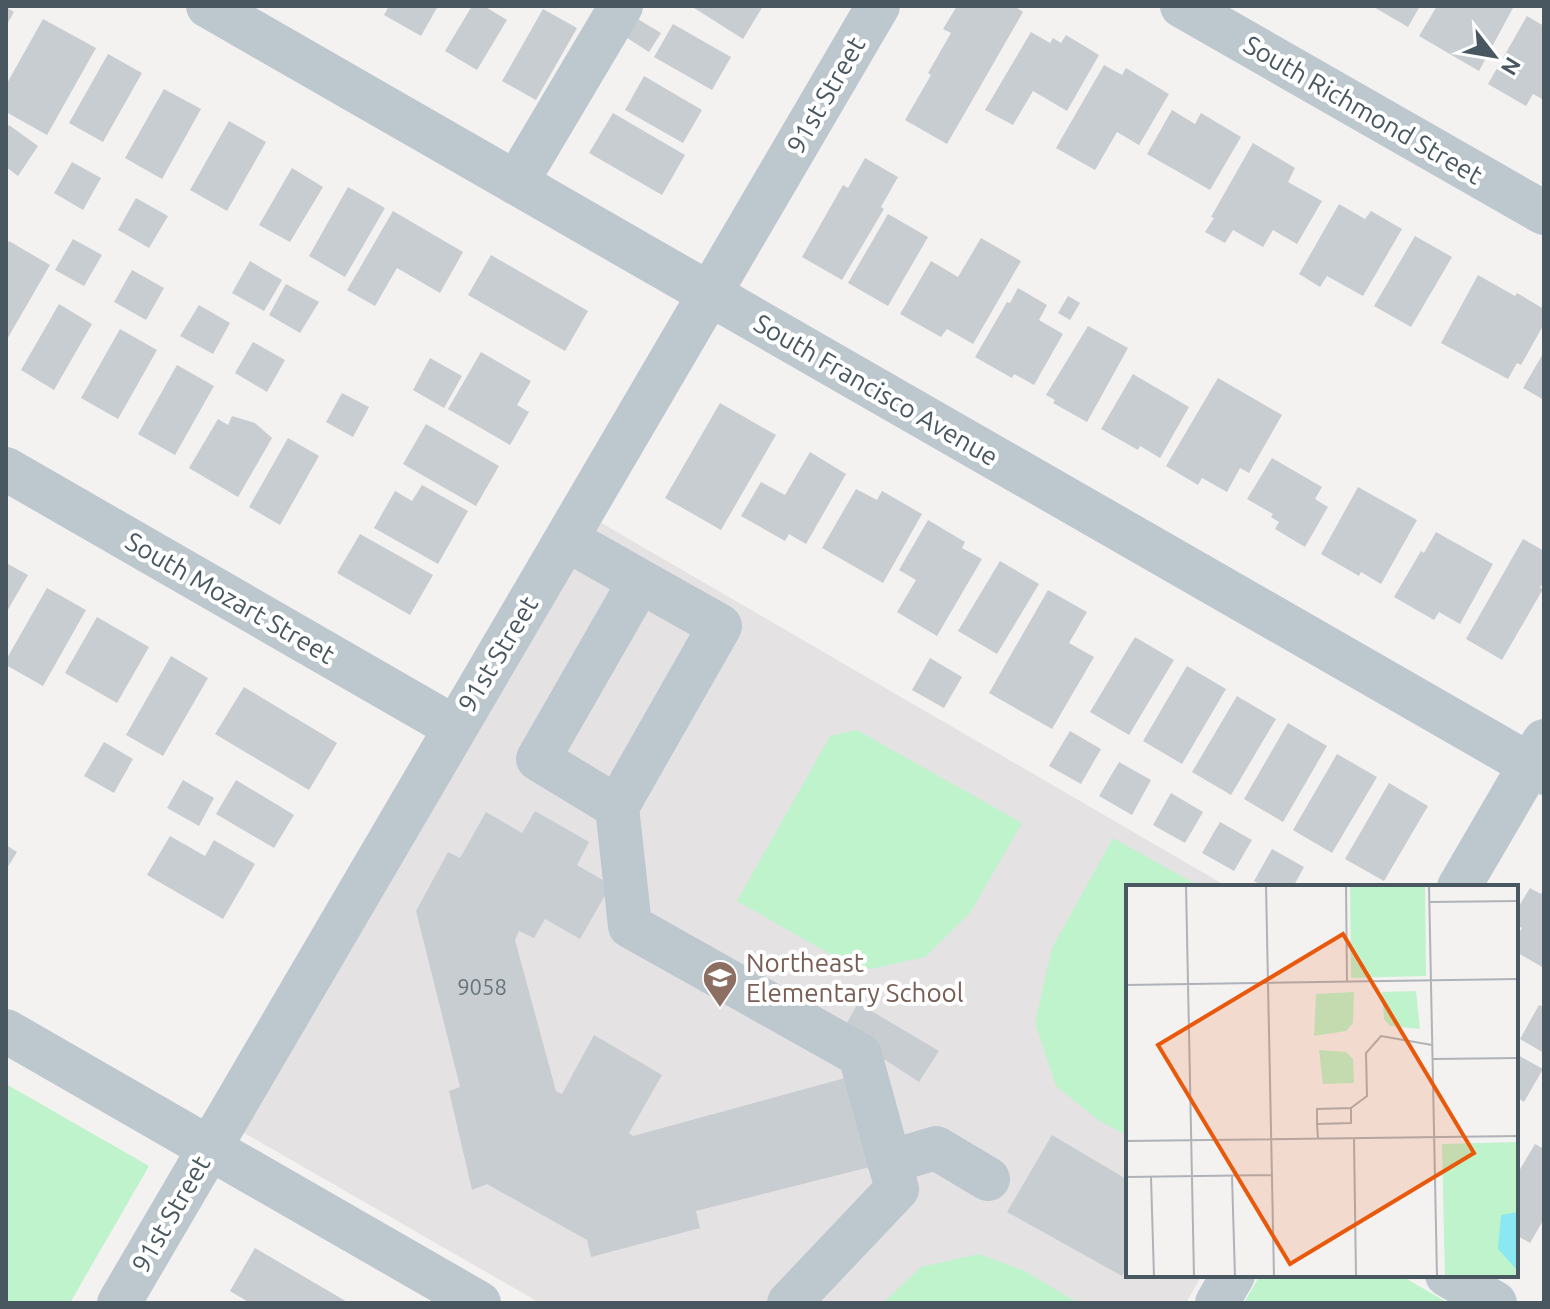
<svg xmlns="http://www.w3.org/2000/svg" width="1550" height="1309" font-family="Ubuntu,sans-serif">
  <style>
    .education { fill: #e5e2e4 }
    .green { fill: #bef3cc }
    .building { fill: #c8cdd1 }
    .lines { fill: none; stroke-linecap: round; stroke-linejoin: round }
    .minor { stroke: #bcc8ce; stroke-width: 44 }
    .labels { text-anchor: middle; stroke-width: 8; stroke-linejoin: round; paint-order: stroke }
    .number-label { font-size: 22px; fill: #68747c }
    .street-label { font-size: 26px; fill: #485760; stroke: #fff }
    .education-label { font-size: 26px; fill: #785e54; stroke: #fff; text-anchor: start }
    .inset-road { fill: none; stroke: #afb3b7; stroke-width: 2 }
    .view { fill: #e8590c; fill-opacity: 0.15; stroke: #e8590c; stroke-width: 4 }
    .inset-edge { fill: none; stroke: #485760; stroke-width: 4 }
  </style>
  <rect width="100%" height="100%" fill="#f4f1f1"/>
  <!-- education -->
  <path class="education" d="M598,521L1228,887H1128V1275H1202L1186,1303H540L241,1131Z"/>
  <!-- green -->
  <path class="green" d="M857,730L1022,823L970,913L925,957L871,969L830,954L737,901L830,736Z
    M1113,838L1201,887H1128V1136L1098,1120L1056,1086L1035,1023L1052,948Z
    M6,1084L149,1166L70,1303H6Z
    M979,1254L1025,1271L1078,1303H883L921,1267Z
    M1260,1275H1400L1448,1303H1244Z"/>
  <!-- building -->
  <path class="building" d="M389,6H438L421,36L384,15Z
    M472,6H484L507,20L477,70L445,51Z
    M691,6H763L743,39Z
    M957,6H1014L1023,12L947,144L905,120L931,75L928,73L951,33L943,29Z
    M1372,6H1420L1408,27Z
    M1437,6H1514L1479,71L1419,36Z
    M6,7L14,12L6,26Z
    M543,9L577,28L536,100L502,81Z
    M1527,16L1544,26V100L1533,94L1526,106L1488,84Z
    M636,18L661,33L649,52L624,36Z
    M43,19L96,48L47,135L6,112V85Z
    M673,24L731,57L712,90L654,57Z
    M1031,32L1050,43L1053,38L1061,43L1066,35L1099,55L1067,111L1033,91L1013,125L985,110Z
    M108,54L142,73L103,142L69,123Z
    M1104,65L1122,75L1126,68L1169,94L1139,145L1117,132L1095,170L1056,148Z
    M644,76L702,110L683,143L625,110Z
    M164,89L201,109L162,179L125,158Z
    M1172,110L1195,124L1201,113L1241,137L1210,190L1147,154Z
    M613,113L685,155L662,195L589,153Z
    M229,121L266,142L227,211L190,190Z
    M9,125L38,146L18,176L6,167V129Z
    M1253,143L1295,168L1288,182L1322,201L1297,244L1273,230L1263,247L1233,230L1225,243L1205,232L1214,218L1211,217Z
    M865,158L898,177L881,207L884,209L842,280L802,257L843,185L848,188Z
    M72,162L101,178L83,210L54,193Z
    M292,168L323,187L290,242L259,225Z
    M348,187L385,208L345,277L309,256Z
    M136,198L168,216L149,248L118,230Z
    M1339,204L1365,219L1371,211L1402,229L1363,296L1327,276L1320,287L1299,274Z
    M393,211L463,252L440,293L397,268L375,306L347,290Z
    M888,214L928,237L888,306L848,283Z
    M1415,236L1452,257L1411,327L1374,306Z
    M981,238L1021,261L973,344L947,329L941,337L900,314L931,261L958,277Z
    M73,239L102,255L84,286L55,270Z
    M9,241L50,265L6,341V247Z
    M491,255L588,311L565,351L468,295Z
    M250,261L282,280L264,311L232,293Z
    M132,270L164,288L146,320L114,302Z
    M1478,275L1515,296L1517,293L1544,309V324L1521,365L1517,363L1508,379L1441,343Z
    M286,284L319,302L300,333L269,315Z
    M1018,288L1047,305L1039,320L1063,334L1034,385L1014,374L1012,378L975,357L1007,302L1010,303Z
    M1068,296L1080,303L1070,320L1058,313Z
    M59,304L92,324L54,390L21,370Z
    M199,305L230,323L213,354L180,336Z
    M1088,326L1128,348L1087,422L1053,403L1055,400L1046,395Z
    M120,329L157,350L118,419L81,398Z
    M253,342L285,360L267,392L235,373Z
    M481,352L531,381L517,405L529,412L510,445L448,409Z
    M1544,352V400L1523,388Z
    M430,358L462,376L444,408L413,390Z
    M177,365L214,386L175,455L138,434Z
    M1133,374L1189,407L1160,458L1140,446L1138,450L1101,429Z
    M1218,378L1282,415L1249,473L1240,468L1227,492L1202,478L1198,485L1166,466Z
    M342,393L369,407L353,437L326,422Z
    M720,403L776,435L721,530L665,498Z
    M232,416L255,423L272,438L238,497L189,468L218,419L228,425Z
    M426,424L499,466L476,506L403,464Z
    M288,438L319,456L280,525L249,507Z
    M810,452L846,474L806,544L789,534L785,541L741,516L761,482L785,495Z
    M1272,458L1322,487L1315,499L1328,507L1305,547L1275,529L1279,522L1271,517L1273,514L1247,499Z
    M422,485L468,511L438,564L374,528L395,491L412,501Z
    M1358,487L1417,520L1381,584L1361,572L1359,576L1321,554Z
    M856,489L877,500L882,491L922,514L883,583L822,548Z
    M928,520L965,542L962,548L982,559L937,636L897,612L916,580L899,570Z
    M1436,532L1493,564L1460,624L1439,612L1434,620L1394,597L1421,551L1424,553Z
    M360,534L433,575L410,615L337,573Z
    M1523,539L1544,551V580L1540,588L1543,589L1502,660L1466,639Z
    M1000,561L1039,584L997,654L958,631Z
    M6,563L28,575L6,613Z
    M47,588L86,610L43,686L6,665V660Z
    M1048,590L1087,612L1069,643L1094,657L1052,729L989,693Z
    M97,617L149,647L117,703L65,673Z
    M1135,637L1174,660L1129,735L1090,712Z
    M171,656L208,678L163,756L126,735Z
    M930,658L962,677L944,708L912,690Z
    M1187,666L1226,689L1182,764L1143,741Z
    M244,687L337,743L309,790L215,734Z
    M1237,696L1276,719L1231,795L1192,772Z
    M1288,723L1327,746L1283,822L1244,799Z
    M1070,731L1101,749L1081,784L1049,766Z
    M104,742L133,759L114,793L84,776Z
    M1337,754L1377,777L1332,853L1293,830Z
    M1119,762L1151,780L1132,815L1099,796Z
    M183,780L214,798L199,826L167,808Z
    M236,780L294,815L274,848L216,814Z
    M1389,783L1428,806L1384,881L1345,859Z
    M1171,793L1203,812L1185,843L1153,825Z
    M535,811L589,842L577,865L611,885L580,939L545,919L534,938L519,931L515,940L556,1091L562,1094L594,1035L662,1075L629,1133L633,1136L856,1075L878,1165L696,1211L700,1228L591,1257L587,1240L487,1184L472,1190L449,1091L460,1087L416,911L448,852L460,858L486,812L522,833Z
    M1220,822L1252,840L1234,871L1202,853Z
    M170,836L205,856L214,840L255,864L223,919L147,875Z
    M6,845L17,852L6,870Z
    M1272,849L1304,867L1293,887H1265L1254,881Z
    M1530,888L1541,894L1544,889V968L1516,952V938L1522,928L1516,925V911Z
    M858,1003L939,1051L919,1082L842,1032Z
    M1539,1005L1544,1007V1053L1520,1039Z
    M1516,1054L1543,1069L1524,1102L1516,1097Z
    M1052,1135L1128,1180V1266L1122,1276L1007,1212Z
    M1535,1144L1544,1149V1219L1530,1243L1516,1235V1176Z
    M255,1248L349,1303H250L230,1291Z"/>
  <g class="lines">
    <!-- minor -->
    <path class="minor" d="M208,6L1544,773
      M1182,6L1544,213
      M516,183L621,6
      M6,469L454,727
      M566,539L640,581L538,759L617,807L630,926L860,1055L897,1189L789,1303
      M617,807L720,626L640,581
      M1459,887L1544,741
      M6,1031L479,1303
      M889,1162L936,1148L988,1179
      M1447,1275L1495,1303
      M119,1303L878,6
      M1217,1303L1233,1275"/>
  </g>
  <!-- icons -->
  <defs>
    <symbol id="school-pin" viewBox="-11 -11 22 30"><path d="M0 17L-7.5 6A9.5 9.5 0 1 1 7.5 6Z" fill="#8d6e63" stroke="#fff"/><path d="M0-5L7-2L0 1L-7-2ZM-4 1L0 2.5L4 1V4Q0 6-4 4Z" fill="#fff"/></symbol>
  </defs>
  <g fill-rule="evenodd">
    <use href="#school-pin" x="700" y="958" width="40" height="54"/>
  </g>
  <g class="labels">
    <!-- number labels -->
    <g class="number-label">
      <text x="482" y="995">9058</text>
    </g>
    <!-- street labels -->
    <g class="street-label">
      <text transform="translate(826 95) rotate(-60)" y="9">91st Street</text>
      <text transform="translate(1363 110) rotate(30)" y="9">South Richmond Street</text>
      <text transform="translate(876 390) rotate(30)" y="9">South Francisco Avenue</text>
      <text transform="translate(230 598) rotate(30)" y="9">South Mozart Street</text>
      <text transform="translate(498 654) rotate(-59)" y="9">91st Street</text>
      <text transform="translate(171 1214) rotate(-60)" y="9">91st Street</text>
    </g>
    <!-- education labels -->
    <g class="education-label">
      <text x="746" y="972">Northeast<tspan x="746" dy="30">Elementary School</tspan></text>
    </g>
  </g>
  <!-- overview -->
  <g transform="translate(1126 885)">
    <rect width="392" height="392" fill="#f4f1f1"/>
    <path d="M224,0H299L300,91L225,93ZM290,106L294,144L264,141L258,134L256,107ZM228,107L227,138L220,146L188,151L190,109ZM193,165L220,167L227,174L228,198L197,199ZM392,257V392H319L316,259Z" fill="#bef3cc"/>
    <path d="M392,327V386L372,364L375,330Z" fill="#89e8f2"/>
    <path class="inset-road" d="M60,0L68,392M140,0L148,392M220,0L221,97M303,0L311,392M304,17L392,16M0,100L392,94M307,174L392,173M191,239V224L225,223M192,253L191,239L225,238V223L241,211L240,168L255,151L306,160M228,253L230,392M0,256L392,251M106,291L109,392M0,292L146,290M25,292L28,392"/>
    <path class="view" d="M217,49L348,268L164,379L32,160Z"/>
    <rect width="392" height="392" class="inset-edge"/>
  </g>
  <!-- border -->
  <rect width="1550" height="1309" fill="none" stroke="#485760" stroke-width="16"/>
  <!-- north arrow -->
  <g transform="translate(1494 56) rotate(121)" stroke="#ffffff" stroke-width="6" paint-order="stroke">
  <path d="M0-6L14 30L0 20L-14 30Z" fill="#485760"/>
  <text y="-12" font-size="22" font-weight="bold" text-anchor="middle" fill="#485760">N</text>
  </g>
</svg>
